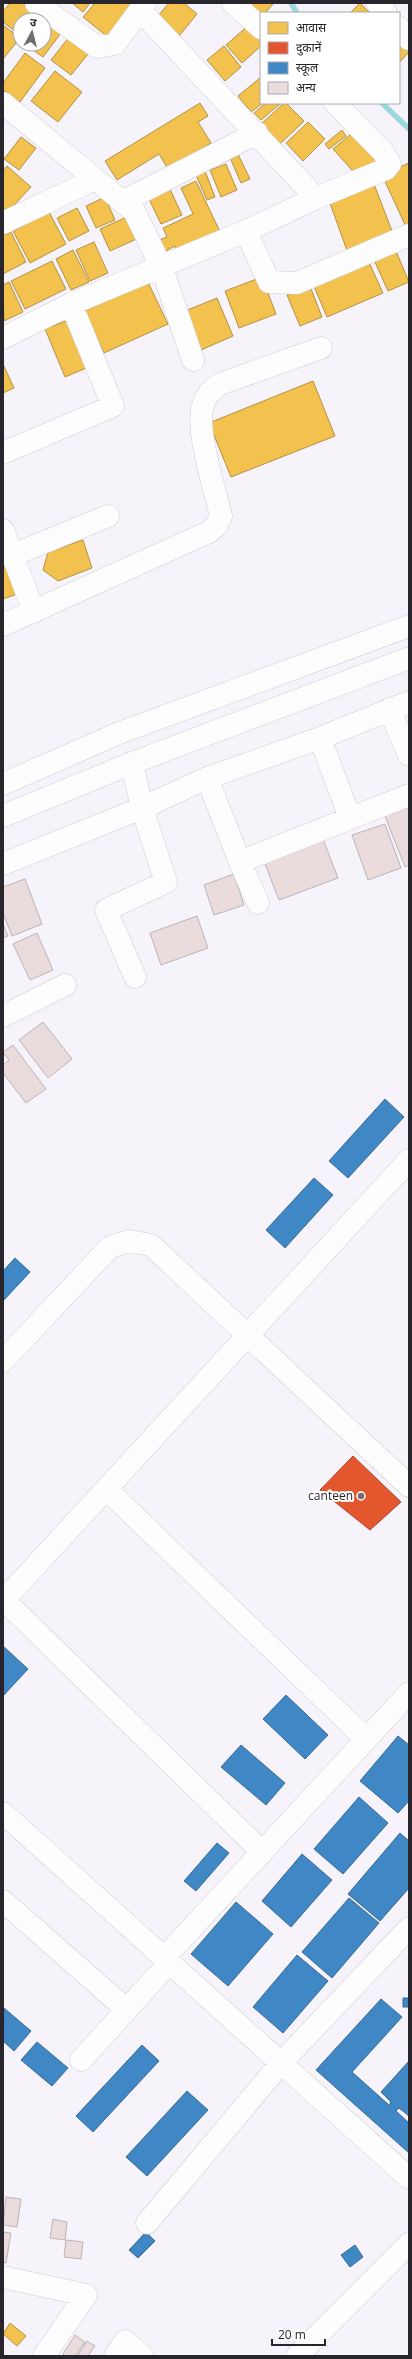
<svg xmlns="http://www.w3.org/2000/svg" width="412" height="2359" font-family="'Open Sans','Noto Sans Devanagari',sans-serif">
  <style>
    .homes { fill: #f2c14e; stroke: #b59244 }
    .shops { fill: #e4572e; stroke: #ac482d }
    .schools { fill: #3f88c5; stroke: #386b97 }
    .lines { fill: none; stroke-linecap: round; stroke-linejoin: round }
    .stream { stroke: #9cd9de; stroke-width: 5.5 }
    .building { fill: #eadbdd; stroke: #bab5b8 }
    .minor-casing { stroke: #ceccd2; stroke-width: 23 }
    .major-casing { stroke: #ceccd2; stroke-width: 23 }
    .minor { stroke: #fefdfe; stroke-width: 22 }
    .major { stroke: #fefdfe; stroke-width: 22 }
    .poi-dot { fill: #706e74; stroke: #fff; stroke-width: 1.5 }
    .labels { text-anchor: middle; stroke-width: 4; stroke-linejoin: round; paint-order: stroke }
    .poi-label { font-size: 12px; fill: #28262c; stroke: #fff; text-anchor: end }
  </style>
  <rect width="100%" height="100%" fill="#f6f3fa"/>
  <!-- homes -->
  <path class="homes" d="M10,3H23L37,14L32,20H20V35L3,22V11Z
    M72,3H90L83,12Z
    M95,3H139L109,38L83,17Z
    M169,3H184L197,14L179,36L156,18Z
    M246,3H274L265,13H261V16Z
    M360,3L370,13H350Z
    M41,13L64,29L43,57L25,44H44V20H36Z
    M251,23L261,34V46L242,63L226,45Z
    M3,25L20,38L3,59Z
    M73,32L93,48L71,75L51,60Z
    M399,42L409,52L399,63Z
    M224,46L241,67L225,81L207,60Z
    M25,53L45,68L20,102L3,90V83Z
    M55,71L82,92L58,122L31,101Z
    M261,77V103H263L251,112L238,96Z
    M200,103L208,116L198,122L211,143L168,169L159,154L117,180L105,161Z
    M266,103H281L261,120L254,113Z
    M284,103H286L304,121L279,145L260,125Z
    M308,122L325,139L303,161L286,143Z
    M358,128L385,158L359,178L333,149Z
    M342,130L346,136L329,149L325,144Z
    M21,137L36,148L19,170L4,159Z
    M236,150L250,179L241,183L228,153Z
    M409,163V228L407,229L382,175Z
    M226,164L237,190L221,197L210,170Z
    M7,166L31,187L5,215L3,213V171Z
    M205,171L215,197L207,200L196,175Z
    M371,176L395,239L349,256L327,195Z
    M196,181L223,238L181,258L175,246L164,252L159,240L167,237L163,228L193,214L181,188Z
    M169,187L182,215L161,224L148,197Z
    M105,197L115,220L96,228L86,206Z
    M77,208L89,231L69,241L57,218Z
    M49,212L66,244L30,263L13,231Z
    M131,215L141,237L110,251L100,229Z
    M11,232L26,262L3,274V236Z
    M94,242L108,273L90,281L76,250Z
    M73,250L89,282L71,290L56,259Z
    M396,251L409,282L388,291L374,260Z
    M368,260L383,293L327,317L313,284Z
    M52,261L66,289L25,309L11,281Z
    M262,277L276,314L239,328L225,291Z
    M146,278L168,324L104,353L83,307Z
    M9,282L23,312L4,321L3,285Z
    M310,286L322,317L300,326L287,295Z
    M217,298L233,336L201,350L185,311Z
    M71,319L91,366L65,377L45,329Z
    M3,364L14,388L3,393Z
    M313,381L335,436L231,477L209,423Z
    M83,540L92,568L58,581L43,570L48,552Z
    M4,561L17,594L3,599V562Z
    M10,2323L26,2336L17,2346L3,2334Z"/>
  <!-- shops -->
  <path class="shops" d="M353,1456L401,1502L370,1530L320,1490Z"/>
  <!-- schools -->
  <path class="schools" d="M385,1099L404,1117L348,1178L329,1161Z
    M314,1178L333,1195L285,1248L266,1230Z
    M15,1258L30,1272L3,1301V1271Z
    M3,1646L28,1669L3,1696Z
    M286,1695L328,1735L305,1759L263,1719Z
    M398,1736L409,1745V1801L398,1813L360,1781Z
    M241,1745L285,1783L266,1805L221,1767Z
    M359,1797L388,1823L343,1874L314,1849Z
    M400,1833L409,1841V1888L380,1921L348,1894Z
    M217,1843L229,1853L196,1891L184,1881Z
    M302,1854L332,1880L291,1927L262,1901Z
    M349,1898L379,1923L332,1978L302,1952Z
    M236,1902L273,1934L228,1986L191,1954Z
    M297,1955L328,1981L283,2033L253,2007Z
    M403,1998H409V2007H403Z
    M381,1999L402,2017L352,2072L389,2105L391,2102L381,2092L409,2061V2116L399,2108L396,2111L409,2123V2153L316,2070Z
    M4,2008L31,2031L14,2051L3,2041Z
    M37,2042L68,2068L52,2086L21,2060Z
    M142,2045L159,2061L93,2132L76,2116Z
    M187,2091L208,2110L147,2176L126,2157Z
    M146,2232L155,2241L138,2258L129,2250Z
    M355,2245L363,2257L350,2267L341,2255Z"/>
  <g class="lines">
    <!-- stream -->
    <path class="stream" d="M291,3L297,13
      M382,103L409,129"/>
  </g>
  <!-- building -->
  <path class="building" d="M409,807V865L405,867L385,816Z
    M385,824L401,868L368,880L352,835Z
    M323,839L338,878L279,900L264,861Z
    M234,874L244,905L214,915L204,885Z
    M25,879L42,924L12,936L3,913V887Z
    M197,916L208,948L161,965L150,933Z
    M3,924L8,936L3,938Z
    M37,933L53,970L30,980L13,944Z
    M43,1022L72,1059L48,1078L19,1040Z
    M13,1045L46,1089L26,1103L3,1073V1065L9,1060L3,1052Z
    M6,2197L21,2199L17,2227L3,2225Z
    M53,2219L67,2222L65,2240L50,2238Z
    M3,2232L11,2233L6,2263L3,2262Z
    M66,2240L83,2242L81,2259L64,2257Z
    M75,2335L85,2342L75,2356H65L63,2354Z
    M87,2341L95,2346L88,2356H77Z"/>
  <g class="lines">
    <defs>
      <path id="minor" d="M36,3L97,47L115,44L145,3
        M233,3L261,28
        M377,3L386,13
        M140,10L316,198L246,231L269,282L297,283L409,235
        M399,28L409,39
        M3,103L134,211L162,268L193,360
        M316,198L386,169L390,164L383,152L335,103
        M122,202L257,133
        M3,223L95,179
        M3,338L71,304L246,231
        M3,453L113,406L71,304
        M3,530L34,612
        M13,555L108,516
        M3,625L209,532L217,525L221,516C215,490 195,428 203,405C206,395 211,390 220,384L321,348
        M389,709L409,755
        M320,738L350,818
        M132,763L142,808L166,882L106,910L135,977
        M207,778L240,862L409,795
        M240,862L258,903
        M3,864L142,808L207,778L320,738L409,702
        M3,1016L65,985
        M3,1361L110,1247L129,1241L151,1245L409,1486
        M106,1489L366,1739
        M4,1600L262,1852
        M3,1601L409,1160
        M3,1813L409,2178
        M3,1901L127,2010
        M164,1958L409,1693
        M81,2060L169,1963
        M147,2223L281,2063L409,1928
        M3,2277L86,2295L44,2356
        M115,2356L125,2341L142,2356
        M297,2356L409,2244"/>
      <path id="major" d="M3,784L119,733L409,626
        M3,816L132,763L409,658"/>
    </defs>
    <!-- minor casing -->
    <use href="#minor" class="minor-casing"/>
    <!-- major casing -->
    <use href="#major" class="major-casing"/>
    <!-- minor -->
    <use href="#minor" class="minor"/>
    <!-- major -->
    <use href="#major" class="major"/>
  </g>
  <!-- markers -->
  <circle class="poi-dot" cx="361" cy="1496" r="4"/>
  <g class="labels">
    <!-- poi labels -->
    <g class="poi-label">
      <text x="353" y="1500">canteen</text>
    </g>
  </g>
  <!-- border -->
  <rect width="412" height="2359" fill="none" stroke="#28262c" stroke-width="8"/>
  <!-- legend -->
  <rect x="260" y="12" width="140" height="92" fill="#ffffff" stroke="#a9a8ab"/>
  <rect x="268" y="22" width="20" height="12" fill="#f2c14e" stroke="#a9a8ab"/>
  <text x="296" y="32" font-size="12" fill="#28262c">आवास</text>
  <rect x="268" y="42" width="20" height="12" fill="#e4572e" stroke="#a9a8ab"/>
  <text x="296" y="52" font-size="12" fill="#28262c">दुकानें</text>
  <rect x="268" y="62" width="20" height="12" fill="#3f88c5" stroke="#a9a8ab"/>
  <text x="296" y="72" font-size="12" fill="#28262c">स्कूल</text>
  <rect x="268" y="82" width="20" height="12" fill="#eadbdd" stroke="#a9a8ab"/>
  <text x="296" y="92" font-size="12" fill="#28262c">अन्य</text>
  <!-- north arrow -->
  <g transform="translate(32 32) rotate(7)"><circle r="19" fill="#ffffff" stroke="#a9a8ab"/>
  <path d="M0-3L7 15L0 10L-7 15Z" fill="#706e74"/>
  <text y="-6" font-size="11" font-weight="bold" text-anchor="middle" fill="#28262c">उ</text>
  </g>
  <!-- scale -->
  <path d="M272 2339v6h53v-6" fill="none" stroke="#28262c" stroke-width="2"/>
  <text x="278" y="2339" font-size="12" fill="#28262c" stroke="#ffffff" stroke-width="3" paint-order="stroke">20 m</text>
</svg>
